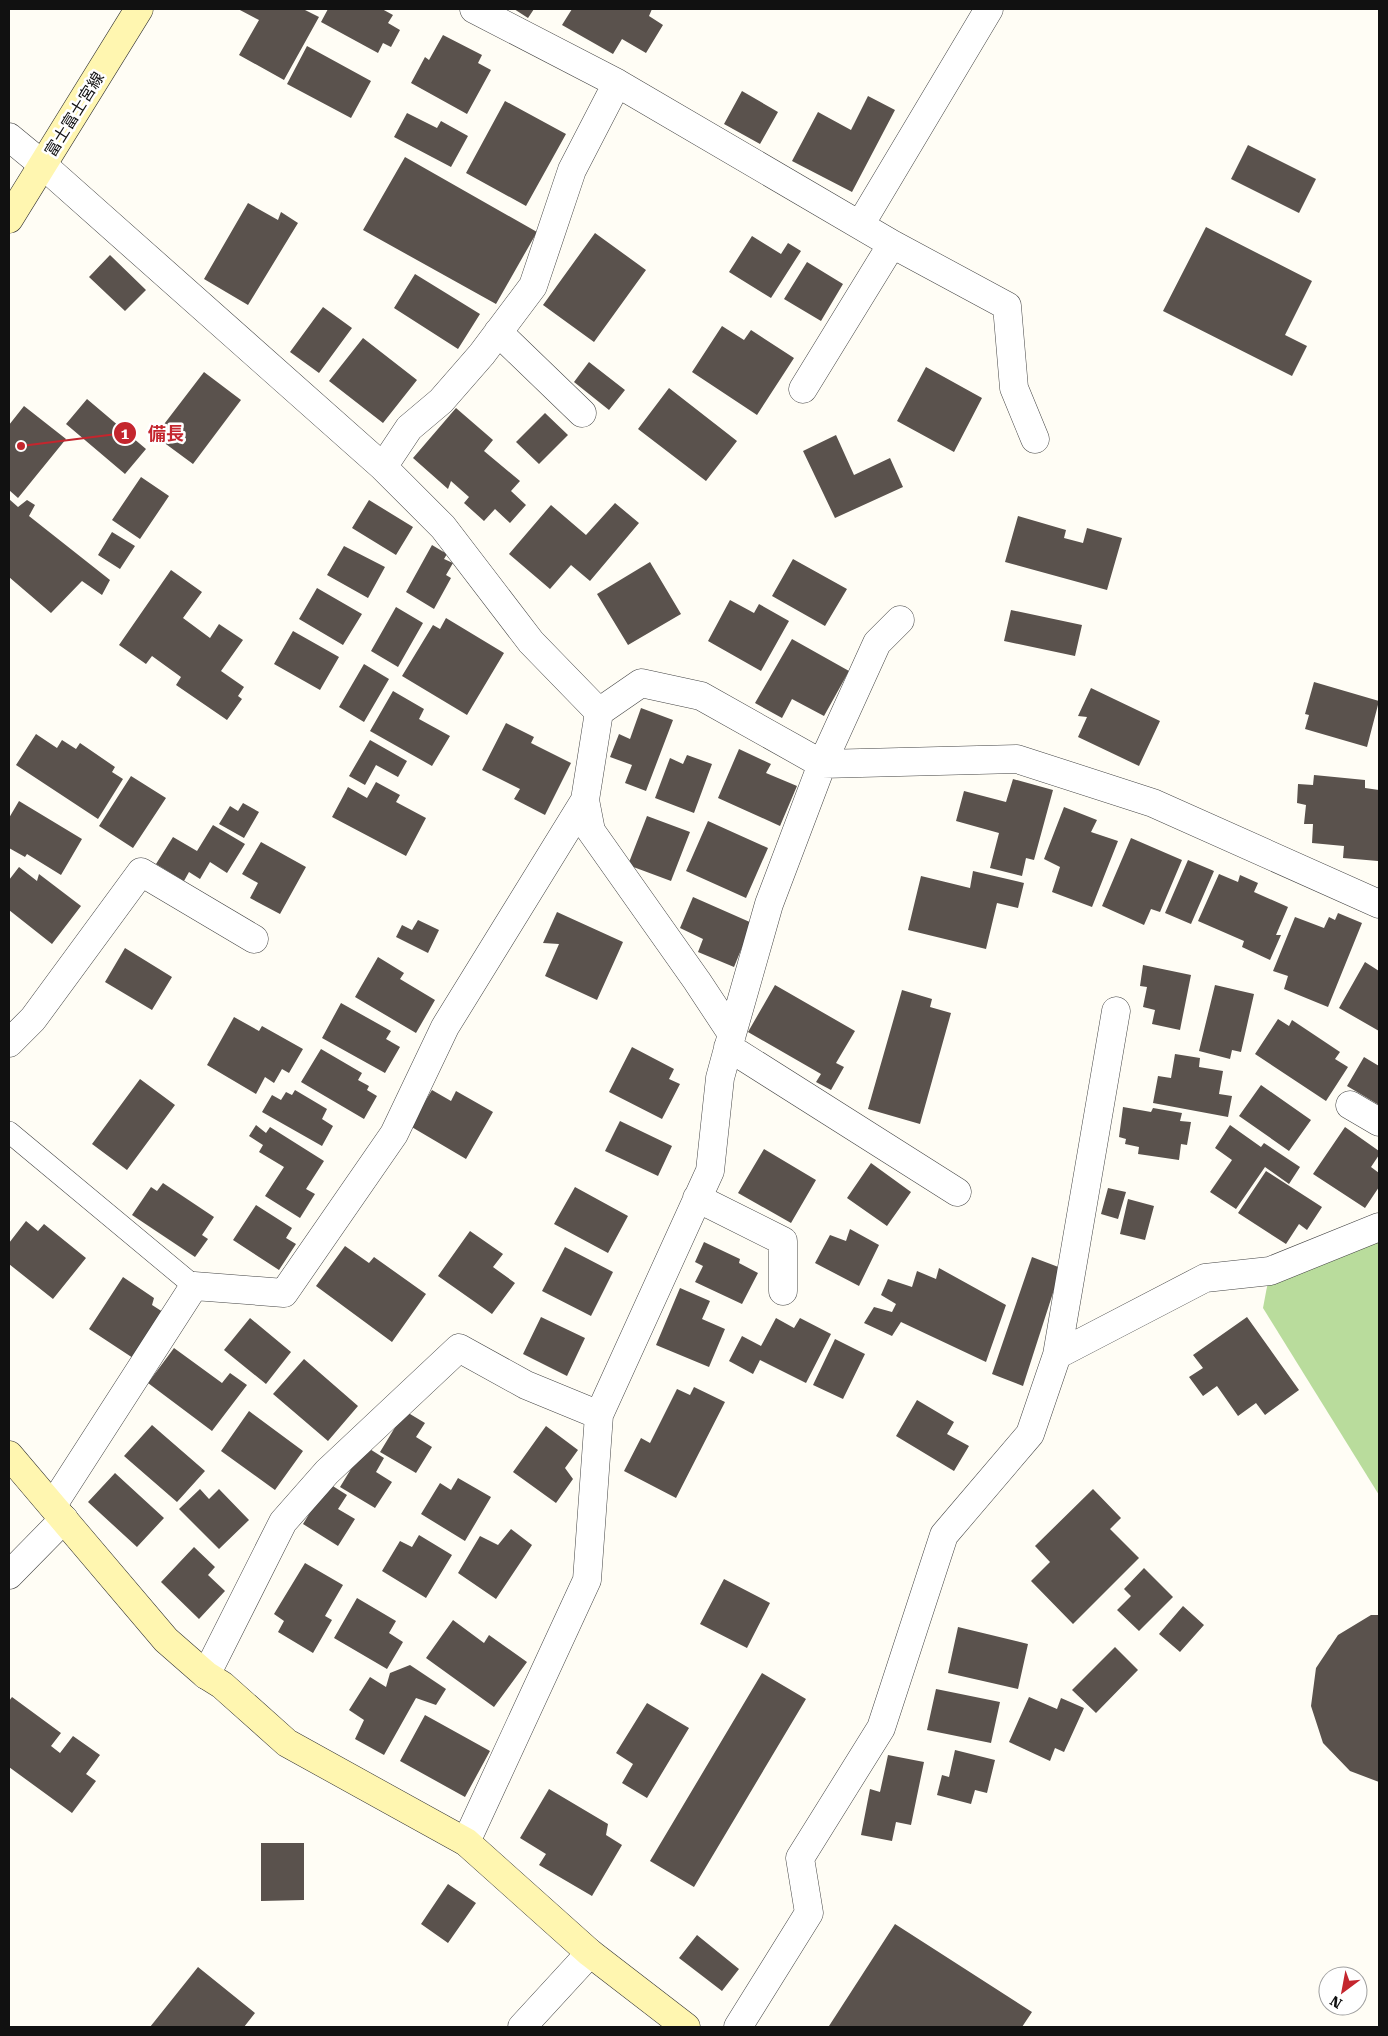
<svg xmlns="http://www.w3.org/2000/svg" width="1388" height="2036" font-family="'Roboto Serif','Noto Sans JP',serif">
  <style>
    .forest { fill: #b9dc9c }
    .building { fill: #5a524d }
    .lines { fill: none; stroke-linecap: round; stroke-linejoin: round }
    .lane-casing { stroke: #444; stroke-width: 22 }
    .street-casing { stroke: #444; stroke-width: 29 }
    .secondary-casing { stroke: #333; stroke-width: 29 }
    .lane { stroke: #fff; stroke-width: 21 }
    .street { stroke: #fff; stroke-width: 28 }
    .secondary { stroke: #fff6b0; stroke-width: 28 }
    .labels { text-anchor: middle; stroke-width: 5; stroke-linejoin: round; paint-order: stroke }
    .street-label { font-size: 16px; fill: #111; stroke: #fff }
    .leader { fill: none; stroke: #c4262e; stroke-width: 2 }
    .callout-dot { fill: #c4262e; stroke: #fff; stroke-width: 2 }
    .mark-label { font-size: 15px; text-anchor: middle; font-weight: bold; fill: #fff }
    .callout-label { font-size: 18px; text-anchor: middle; font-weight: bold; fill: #c4262e; stroke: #fff; stroke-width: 5; stroke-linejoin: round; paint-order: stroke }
  </style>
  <rect width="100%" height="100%" fill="#fffdf5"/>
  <!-- forest -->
  <path class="forest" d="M1379,1226V1495L1263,1308L1270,1271Z"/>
  <!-- building -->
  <path class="building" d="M238,9H303L319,17L284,80L239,55L259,20Z
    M328,9H382L393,15L388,23L400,30L391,47L383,43L378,53L321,22Z
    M514,9H534L528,18Z
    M572,9H652L649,16L663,25L646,53L622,39L613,54L562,25Z
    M443,35L482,55L478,63L491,70L467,114L411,83L425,57L429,60Z
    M307,46L371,81L351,118L287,84Z
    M742,91L778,112L760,144L724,124Z
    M868,96L895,110L852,192L792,161L818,112L851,130Z
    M505,101L566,134L526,206L466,173Z
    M407,113L437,128L441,121L468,136L451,167L394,137Z
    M1248,145L1316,179L1299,213L1231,179Z
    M405,157L537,232L496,304L363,230Z
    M248,203L278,220L281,212L298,223L248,305L204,279Z
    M1206,227L1312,281L1285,335L1307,346L1292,376L1163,311Z
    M595,233L646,270L594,342L543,305Z
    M752,236L781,254L788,243L801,251L771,298L729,272Z
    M110,255L146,290L125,311L89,277Z
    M807,262L843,284L821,321L784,299Z
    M415,274L480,314L458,349L394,308Z
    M323,307L352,328L319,373L290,352Z
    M722,326L744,340L751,330L794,358L757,415L692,372Z
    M363,338L417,380L383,423L329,381Z
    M589,362L625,390L609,410L574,382Z
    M926,367L982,398L954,452L897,421Z
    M204,372L241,400L193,464L155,436Z
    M669,388L737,441L706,481L638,429Z
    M87,399L146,449L125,474L66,424Z
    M24,406L66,439L18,498L9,490V425Z
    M456,408L493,440L484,451L520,481L511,491L526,505L510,523L495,509L484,521L464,503L469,497L451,481L448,489L413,458Z
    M545,413L568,435L539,464L516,442Z
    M836,435L854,475L890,458L903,487L835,518L803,451Z
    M141,477L169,496L140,539L112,520Z
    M9,499L18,507L27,500L35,505L29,516L110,580L102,595L82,581L51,613L9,577Z
    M369,500L413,527L396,555L352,528Z
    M615,503L639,523L590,581L571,565L550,589L509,554L551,505L586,535Z
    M1018,516L1066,530L1064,538L1083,543L1087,528L1122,538L1107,590L1005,562Z
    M112,532L135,546L120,569L98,555Z
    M432,545L447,554L444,559L453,563L446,575L451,578L434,609L406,592Z
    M344,546L385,567L368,598L327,575Z
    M793,559L847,589L825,626L772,596Z
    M650,562L681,614L628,645L597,594Z
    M171,570L202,592L183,618L210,638L219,624L243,640L221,671L244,687L238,696L242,699L227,720L176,685L181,677L152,656L146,664L119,645Z
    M317,588L362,614L343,645L299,619Z
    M730,600L754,613L759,604L789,621L761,671L708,641Z
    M396,607L423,623L398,667L371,651Z
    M1011,610L1082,625L1075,656L1004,641Z
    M446,618L504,653L467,715L402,676L433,625L440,629Z
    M293,631L339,657L320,690L274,664Z
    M792,639L849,671L824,716L792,699L782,718L755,703Z
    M364,664L389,679L364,722L339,707Z
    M1314,682L1379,701L1367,747L1305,729L1309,715L1305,714Z
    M1091,688L1160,721L1139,766L1078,737L1087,717L1078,716Z
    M393,691L424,709L419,719L450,736L432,766L370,731Z
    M641,708L673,720L646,791L625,783L632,765L610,757L619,734L630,739Z
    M506,723L534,737L531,743L571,763L545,815L514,799L520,789L482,770Z
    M36,734L57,748L62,740L76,749L80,743L115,767L112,772L123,779L98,819L16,765Z
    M370,740L407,761L398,777L376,765L365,785L349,776Z
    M739,749L771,764L766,773L797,786L780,826L718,798Z
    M687,755L712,764L694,813L655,798L670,758L683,764Z
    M1314,775L1365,780V788L1379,790L1378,861L1343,858L1344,846L1312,843L1313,824H1304L1306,805L1297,803L1298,784L1313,785Z
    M131,776L166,798L133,848L99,826Z
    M1013,779L1053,790L1034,860L1026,858L1022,876L990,868L999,833L956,821L964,791L1006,802Z
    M376,782L400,795L396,802L426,818L406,856L332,817L348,787L367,798Z
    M19,801L82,839L61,875L27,854L25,857L9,848V818Z
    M243,803L259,812L244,838L219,824L230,806L238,811Z
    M1064,807L1097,820L1091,832L1118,841L1092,907L1052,892L1060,867L1044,859Z
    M647,816L690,832L671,881L628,865Z
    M708,821L768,848L746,898L686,871Z
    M213,825L245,844L227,873L210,862L200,879L189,872L184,881L156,864L173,837L197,851Z
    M1131,838L1182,860L1160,912L1151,909L1144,925L1102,906Z
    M261,842L306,867L280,914L250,898L258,883L242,874Z
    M1188,860L1214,871L1191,924L1165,913Z
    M19,867L37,881L39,874L81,906L52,944L9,910V880Z
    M973,871L1024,883L1018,908L997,903L986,949L908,930L921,876L970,888Z
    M1219,874L1238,882L1240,875L1258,883L1254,892L1288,907L1276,935H1281L1270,960L1242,947L1244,941L1198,921Z
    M693,897L752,923L734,967L698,952L703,939L680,928Z
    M557,912L623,942L597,1000L545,976L559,944L543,943Z
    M1338,913L1362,923L1328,1007L1284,989L1288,976L1273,971L1295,917L1324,928L1329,917L1335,920Z
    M418,920L439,930L428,953L396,937L402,925L412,930Z
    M125,948L172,977L152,1010L105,982Z
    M378,957L404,973L400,979L435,1000L416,1033L355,997Z
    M1365,962L1379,971V1031L1339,1008Z
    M1143,965L1191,975L1180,1030L1152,1024L1155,1010L1143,1007L1147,987L1140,986Z
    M775,985L855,1031L836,1063L844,1067L831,1090L816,1082L821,1074L748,1032Z
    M1215,985L1254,994L1241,1052L1232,1050L1230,1059L1199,1051Z
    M902,990L932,999L930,1007L951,1013L920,1124L868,1109Z
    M341,1003L391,1031L386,1039L400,1047L385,1073L322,1038Z
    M234,1017L259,1031L262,1026L303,1049L289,1073L282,1069L274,1083L265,1077L256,1094L207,1065Z
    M1278,1019L1289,1026L1292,1020L1340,1052L1335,1059L1348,1067L1326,1101L1255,1054Z
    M632,1047L674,1069L669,1079L680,1084L662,1119L609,1092Z
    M321,1049L362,1073L358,1080L369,1086L367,1090L377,1096L364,1119L301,1082Z
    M1175,1054L1200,1058L1199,1067L1223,1071L1219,1094L1232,1096L1228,1117L1153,1103L1158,1076L1171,1078Z
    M1364,1057L1379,1066V1105L1347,1086Z
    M140,1079L175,1105L127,1170L92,1144Z
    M1261,1085L1311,1120L1289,1151L1239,1116Z
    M295,1090L327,1109L322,1119L333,1126L322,1146L262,1112L272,1095L281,1100L286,1092L292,1095Z
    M432,1090L451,1101L456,1091L493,1112L466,1159L410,1126Z
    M1123,1107L1151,1112L1153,1108L1182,1113L1180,1121L1191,1122L1187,1145L1181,1144L1179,1160L1138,1154L1139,1147L1125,1144L1126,1139L1119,1137Z
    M620,1121L672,1146L658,1176L605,1151Z
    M256,1125L266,1133L270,1127L324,1161L306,1189L315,1194L300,1218L265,1196L284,1167L259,1152L263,1145L249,1136Z
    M1230,1125L1261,1147L1264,1143L1300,1167L1289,1184L1265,1167L1236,1209L1210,1192L1232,1160L1215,1148Z
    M1345,1127L1379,1151V1155L1371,1167L1379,1173V1187L1365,1208L1313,1174Z
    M764,1149L816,1180L791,1223L738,1193Z
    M871,1163L911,1192L887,1226L847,1198Z
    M1266,1171L1322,1207L1307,1230L1299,1224L1286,1244L1238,1213Z
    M163,1183L214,1217L202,1235L208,1239L195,1257L132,1215L151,1187L157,1191Z
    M575,1187L628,1216L608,1253L554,1224Z
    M1108,1188L1126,1192L1118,1219L1101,1214Z
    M1128,1199L1154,1206L1145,1240L1120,1234Z
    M256,1205L292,1228L286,1238L296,1244L279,1270L233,1240Z
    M26,1221L38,1231L44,1224L86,1258L53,1299L9,1264V1243Z
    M850,1229L879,1245L859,1286L815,1263L830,1235L846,1241Z
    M470,1231L503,1254L493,1267L515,1283L492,1314L438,1276Z
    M704,1242L740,1259L739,1263L758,1273L742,1304L695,1282L703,1266L695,1262Z
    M345,1246L369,1263L374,1257L426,1294L392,1342L316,1286Z
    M565,1247L613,1272L591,1316L542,1291Z
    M1032,1257L1061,1268L1023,1386L992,1374Z
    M939,1268L1006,1305L986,1362L901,1322L892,1336L864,1323L874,1307L892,1312L896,1304L881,1295L888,1279L912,1287L917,1271L936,1279Z
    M123,1277L154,1298L152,1305L163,1312L133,1358L89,1329Z
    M680,1288L710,1301L702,1319L725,1329L709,1367L656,1345Z
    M541,1317L585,1338L567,1376L523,1354Z
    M1247,1317L1299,1390L1265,1415L1256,1403L1238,1416L1217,1386L1203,1396L1189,1377L1203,1368L1193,1355Z
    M250,1318L291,1352L266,1384L224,1350Z
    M776,1318L794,1328L800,1318L831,1334L806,1383L760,1360L753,1374L729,1361L742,1336L761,1346Z
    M835,1339L865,1354L843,1399L813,1385Z
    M174,1348L222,1383L230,1373L247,1385L212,1431L148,1383Z
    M304,1359L358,1406L328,1441L273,1394Z
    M694,1387L725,1402L676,1498L624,1471L641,1438L650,1443L677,1389L690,1395Z
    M917,1400L954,1422L947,1434L969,1446L954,1471L896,1436Z
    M249,1411L303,1451L275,1490L221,1451Z
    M405,1411L425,1423L416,1437L432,1447L416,1473L380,1452Z
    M152,1425L205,1471L177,1502L124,1456Z
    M546,1426L578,1450L565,1468L573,1479L556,1503L513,1472Z
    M365,1446L384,1458L376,1472L392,1482L375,1508L340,1487Z
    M115,1473L164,1518L137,1547L88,1502Z
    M458,1478L491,1497L465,1541L421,1514L440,1483L451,1490Z
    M328,1483L347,1495L338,1509L355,1519L338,1546L303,1524Z
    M200,1489L209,1499L219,1489L249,1520L219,1549L179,1509Z
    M1093,1489L1121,1518L1110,1529L1139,1558L1073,1624L1031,1581L1050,1562L1035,1546Z
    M511,1529L532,1545L496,1599L458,1573L480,1536L498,1545Z
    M419,1535L452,1555L426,1598L382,1571L400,1541L412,1547Z
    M194,1547L215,1567L208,1575L225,1591L199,1619L161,1582Z
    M305,1563L343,1585L325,1616L332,1620L313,1653L278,1632L284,1621L274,1614Z
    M1144,1568L1173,1597L1139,1631L1117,1610L1131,1596L1124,1589Z
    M724,1579L770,1603L747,1648L700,1624Z
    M357,1598L396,1621L389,1633L403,1642L387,1669L334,1638Z
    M1183,1606L1204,1625L1180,1652L1159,1634Z
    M1371,1615H1379V1782L1350,1771L1323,1743L1311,1706L1316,1668L1338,1635Z
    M453,1620L484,1643L489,1635L527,1662L494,1707L426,1658Z
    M958,1627L1028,1644L1018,1689L948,1673Z
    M1115,1647L1138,1670L1096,1713L1072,1690Z
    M410,1665L446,1689L436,1705L416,1698L384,1755L355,1739L364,1720L349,1710L370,1677L386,1687L390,1673Z
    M762,1673L806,1699L694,1887L650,1861Z
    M936,1689L1000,1702L991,1743L927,1730Z
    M12,1697L61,1733L51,1746L60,1753L73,1736L100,1755L86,1774L96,1781L72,1813L9,1767V1701Z
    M1029,1697L1057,1709L1061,1698L1084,1708L1064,1752L1055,1748L1050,1761L1009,1742Z
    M647,1703L689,1728L647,1798L622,1783L633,1764L616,1753Z
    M425,1715L490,1751L465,1797L400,1761Z
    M955,1750L995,1760L987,1793L975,1790L971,1804L937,1795L942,1775L949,1777Z
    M888,1755L924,1762L911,1825L896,1822L892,1841L861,1835L870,1789L880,1792Z
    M549,1789L608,1824L606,1835L622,1845L592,1896L539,1865L546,1854L520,1838Z
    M261,1843H304V1900L261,1901Z
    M448,1884L476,1903L448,1943L421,1924Z
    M895,1924L1032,2012L1022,2027L829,2026Z
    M697,1935L739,1969L722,1991L679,1958Z
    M198,1967L255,2013L244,2027H150Z"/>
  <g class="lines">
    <defs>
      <path id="lane" d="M9,1132L194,1286"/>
      <path id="street" d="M474,9L617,83L892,244L1007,306L1014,388L1035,439
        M9,137L43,165L383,467L443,527L531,642L599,712L585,800L591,831L697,981L732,1034L720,1078L710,1171L599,1415L587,1580L466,1842
        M860,225L989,9
        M498,332L582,413
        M803,389L892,244
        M383,467L409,428L441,401L482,354L533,286L572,170L617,83
        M599,712L641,683L701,696L822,764L1017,759L1153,803L1379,904
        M732,1034L769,904L822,764L877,643L900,620
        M9,1043L33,1019L141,872L254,939
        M728,1047L957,1192
        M1350,1105L1379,1122
        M697,1198L783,1241V1291
        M1057,1355L1205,1278L1270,1271L1379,1227
        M53,1505L194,1286L284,1293L394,1134L445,1027L585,800
        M9,1575L64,1519
        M206,1675L283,1522L327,1472L459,1348L526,1385L599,1415
        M522,2027L590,1953
        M738,2027L809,1913L800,1858L881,1728L944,1535L1030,1434L1057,1355L1116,1011"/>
      <path id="secondary" d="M9,219L139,9
        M9,1455L166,1640L206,1675L222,1685L287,1743L466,1842L590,1953L686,2027"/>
    </defs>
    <!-- lane casing -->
    <use href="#lane" class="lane-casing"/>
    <!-- street casing -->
    <use href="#street" class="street-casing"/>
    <!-- secondary casing -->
    <use href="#secondary" class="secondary-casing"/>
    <!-- lane -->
    <use href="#lane" class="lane"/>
    <!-- street -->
    <use href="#street" class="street"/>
    <!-- secondary -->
    <use href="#secondary" class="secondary"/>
  </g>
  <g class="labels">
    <!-- street labels -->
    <g class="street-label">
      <text transform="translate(74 114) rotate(-58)" y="6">富士富士宮線</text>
    </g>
  </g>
  <!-- callouts -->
  <path class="leader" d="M21 446L125 433"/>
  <g class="callout-dot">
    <circle cx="21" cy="446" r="5"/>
    <circle cx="125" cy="433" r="12"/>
  </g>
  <g class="mark-label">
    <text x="125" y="439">1</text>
  </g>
  <g class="callout-label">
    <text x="166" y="440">備長</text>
  </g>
  <!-- border -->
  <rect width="1388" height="2036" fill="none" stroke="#111111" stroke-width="20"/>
  <!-- north arrow -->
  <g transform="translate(1343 1991) rotate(212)"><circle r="24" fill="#ffffff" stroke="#a0a0a0"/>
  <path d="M0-4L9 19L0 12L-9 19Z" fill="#c4262e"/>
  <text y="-8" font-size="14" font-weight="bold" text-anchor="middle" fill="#111111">N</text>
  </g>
</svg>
